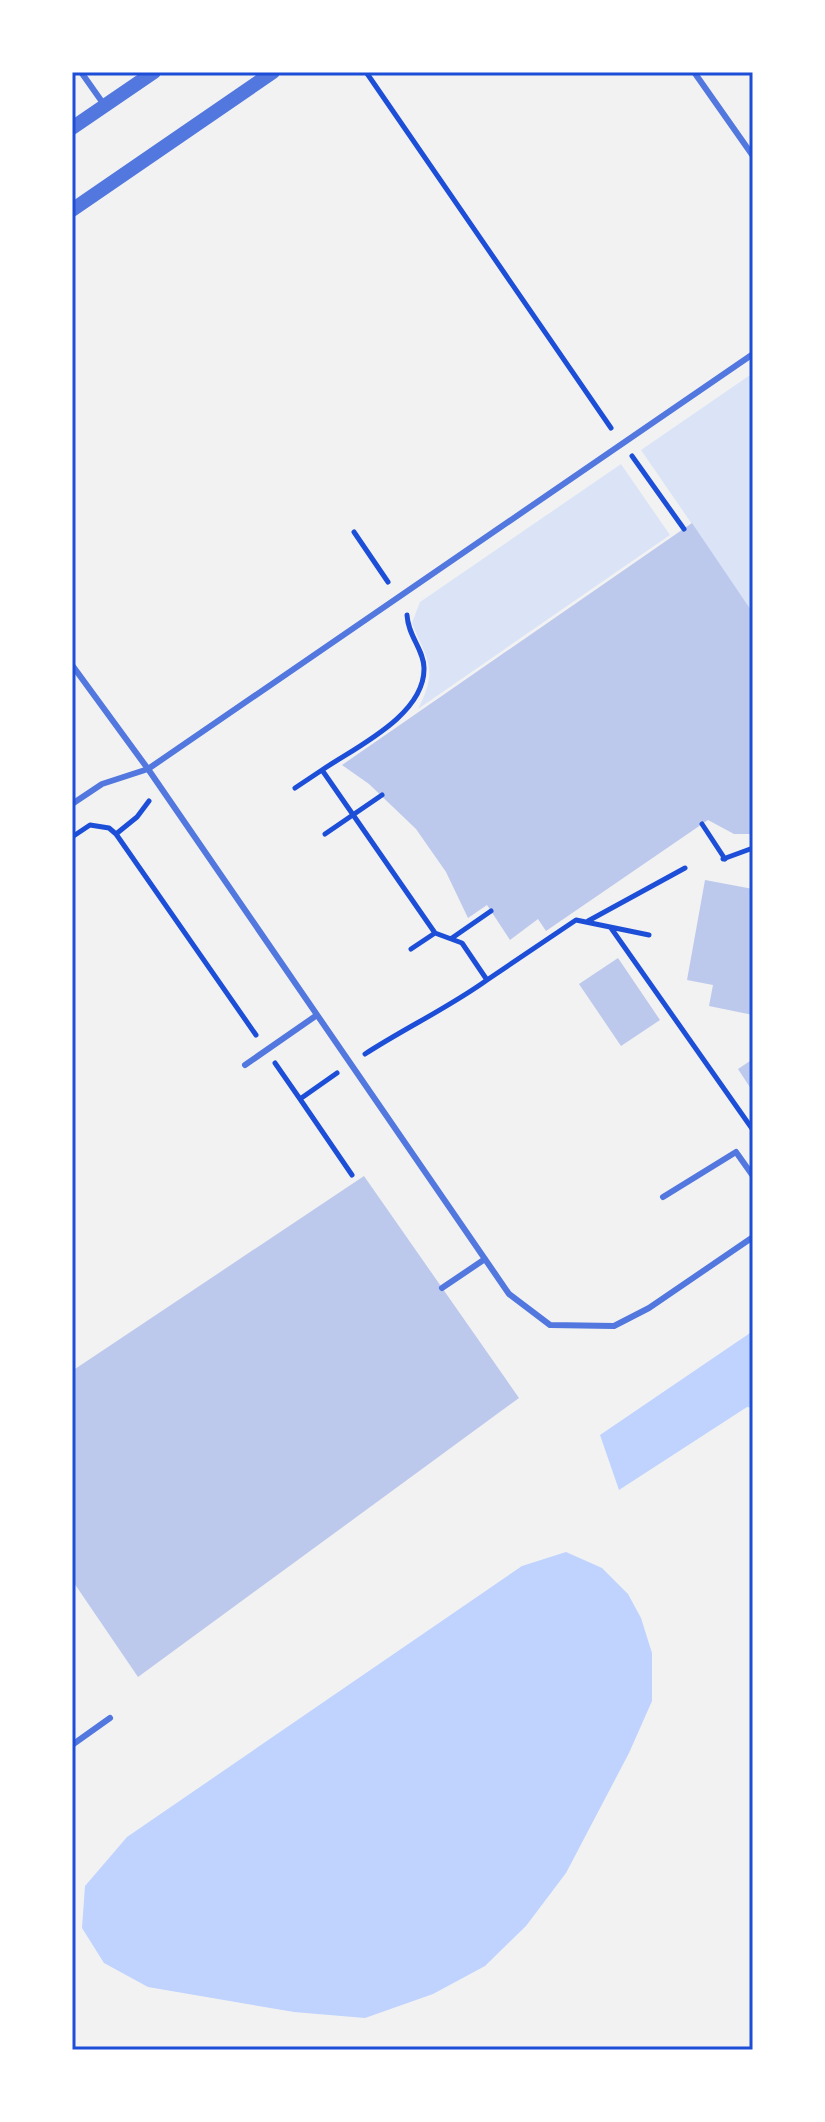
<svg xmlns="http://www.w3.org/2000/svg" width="825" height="2122" font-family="Georgia,serif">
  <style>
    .green { fill: #dbe4f7 }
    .water { fill: #bfd3fe }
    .building { fill: #bdc9ec }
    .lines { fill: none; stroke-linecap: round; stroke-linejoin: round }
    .path { stroke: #1d4ed8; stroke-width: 5 }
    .service { stroke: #5277de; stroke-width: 6 }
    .tertiary { stroke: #5277de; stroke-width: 14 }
    .neatline { fill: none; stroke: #1d4ed8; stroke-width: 3 }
  </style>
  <rect width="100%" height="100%" fill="#f2f2f2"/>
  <!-- green -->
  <path class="green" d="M753,373V613L641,450Z
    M621,464L670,535L418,709C439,668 427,661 412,623L420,602Z"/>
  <!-- water -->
  <path class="water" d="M753,1331V1408L747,1407L619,1490L600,1435Z
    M566,1552L602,1568L628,1594L641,1618L652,1653V1701L629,1753L566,1873L526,1926L485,1966L433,1994L365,2018L294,2012L148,1987L104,1963L82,1928L85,1886L127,1837L522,1566Z"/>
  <!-- building -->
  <path class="building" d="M692,523L753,613V834H734L708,820L546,931L538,919L510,940L487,905L468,918L446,872L416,829L369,784L342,765Z
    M705,880L753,889V1015L709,1006L713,985L687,980Z
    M618,958L660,1020L621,1046L579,984Z
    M753,1059V1092L738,1069Z
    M364,1176L519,1398L138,1677L72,1580V1371Z"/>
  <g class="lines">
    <!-- path -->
    <path class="path" d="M366,72L611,428
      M632,456L684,529
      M354,532L388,582
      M407,615C408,636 424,650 424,668C425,715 356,747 322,770L435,933L462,943L487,980L576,920L649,935
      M295,788L322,770
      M702,824L725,859
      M116,834L137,817L149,801
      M325,834L382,795
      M72,837L90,825L109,828L116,834L256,1035
      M723,859L753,848
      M588,921L685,868
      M611,928L753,1130
      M452,938L491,911
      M411,949L435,933
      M365,1054C405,1028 448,1008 487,980
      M275,1063L300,1099
      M337,1073L300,1099L352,1175"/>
    <!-- service -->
    <path class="service" d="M81,72L105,106
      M694,72L753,156
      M72,665L148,769L509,1294L550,1325L614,1326L649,1308L753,1237
      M72,804L102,784L148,769L753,354
      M245,1065L317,1015
      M663,1197L736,1152L753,1176
      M442,1288L485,1259
      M72,1745L110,1718"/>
    <!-- tertiary -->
    <path class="tertiary" d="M72,128L154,72
      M72,210L273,72"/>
  </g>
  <!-- border -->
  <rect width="825" height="2122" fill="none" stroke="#ffffff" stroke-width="148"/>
  <rect x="74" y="74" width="677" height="1974" class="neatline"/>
</svg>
